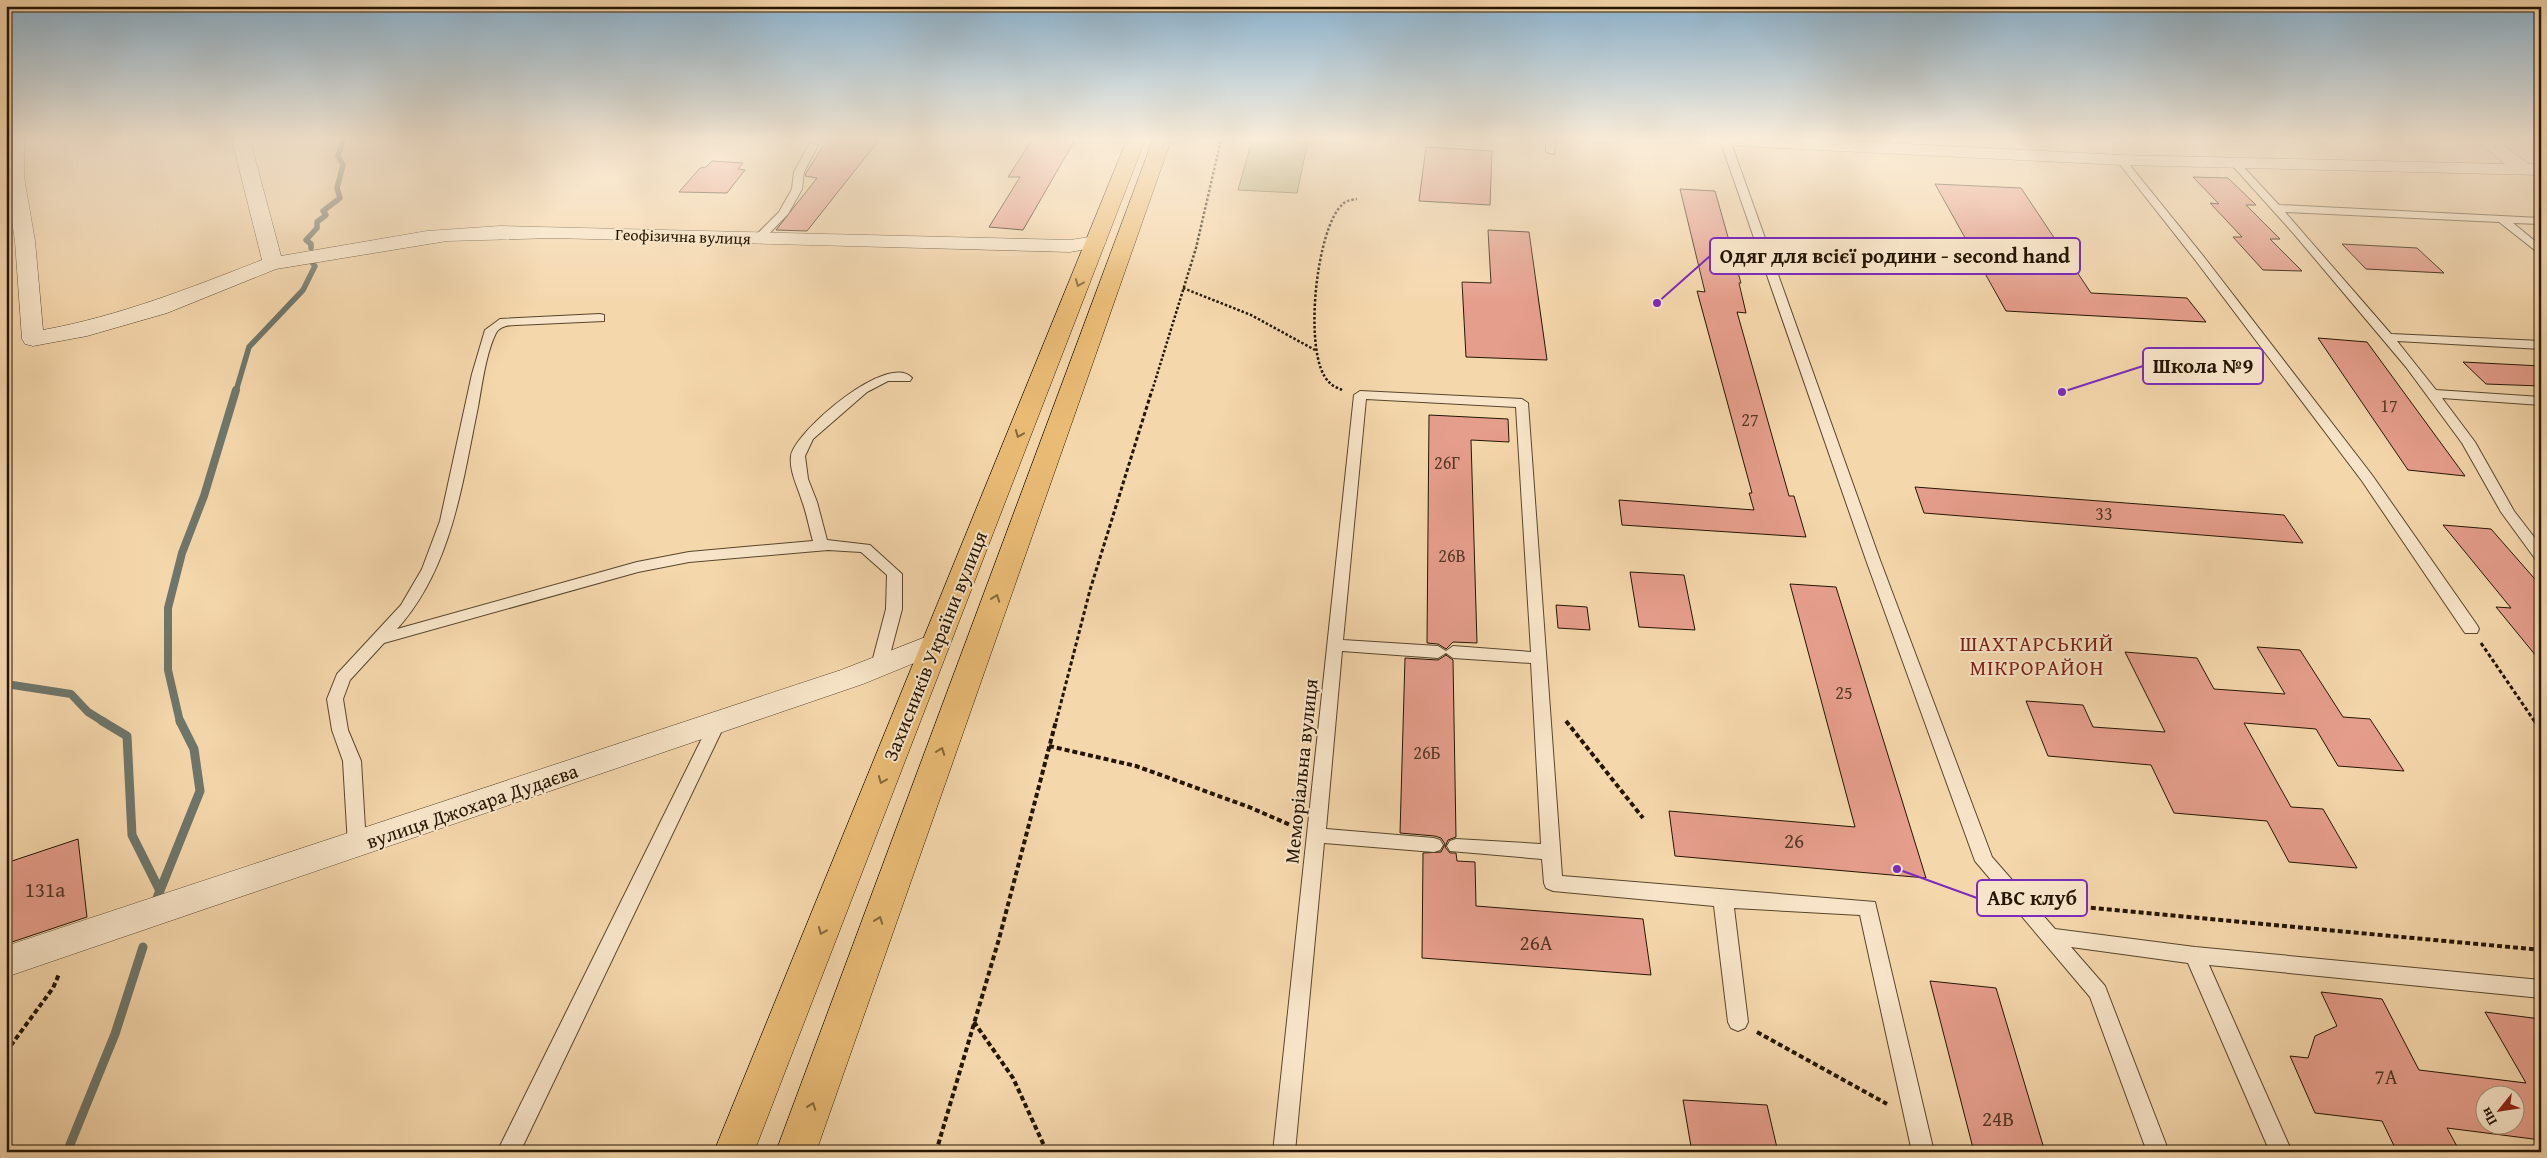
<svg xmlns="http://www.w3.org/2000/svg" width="2547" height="1158" font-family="'Gentium Book Plus',serif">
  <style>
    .green { fill: #bfbd87; stroke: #726944 }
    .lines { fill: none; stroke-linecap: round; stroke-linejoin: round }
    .stream-far2 { stroke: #6e766b; stroke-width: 5.5 }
    .stream-far1 { stroke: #6e766b; stroke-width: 8 }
    .stream { stroke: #6e766b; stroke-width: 9 }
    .building { fill: #e69e8c; stroke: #241500; fill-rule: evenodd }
    .lane-casing { stroke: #58462b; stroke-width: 2 }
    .street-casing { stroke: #58462b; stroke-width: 1 }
    .highway-casing { stroke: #241500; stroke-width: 1 }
    .path-far2 { stroke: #241500; stroke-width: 2.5; stroke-dasharray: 2.5 2; stroke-linecap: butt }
    .path-far1 { stroke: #241500; stroke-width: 3; stroke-dasharray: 4 2.5; stroke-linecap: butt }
    .path { stroke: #241500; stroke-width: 4; stroke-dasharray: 5 3; stroke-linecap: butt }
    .lane { fill: #f8e5c9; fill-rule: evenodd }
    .street { fill: #f8e5c9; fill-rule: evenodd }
    .highway { fill: #eabc76; fill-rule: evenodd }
    .oneway { stroke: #87683b }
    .labels { text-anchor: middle; stroke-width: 4; stroke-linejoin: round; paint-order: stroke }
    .far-street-label { font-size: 16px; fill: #241500; stroke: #f8e5c9 }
    .number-label { font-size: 18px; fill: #543723 }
    .street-label { font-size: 20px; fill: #241500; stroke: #f8e5c9 }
    .neighbourhood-label { font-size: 21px; letter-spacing: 1px; fill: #7a1f14; stroke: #f8e5c9 }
    .near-number-label { font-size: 21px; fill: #543723 }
    .leader { fill: none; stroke: #7b2cbf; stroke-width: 2 }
    .callout-dot { fill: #7b2cbf; stroke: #f8e5c9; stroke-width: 2 }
    .callout { fill: #f8e5c9; stroke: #7b2cbf; stroke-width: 2 }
    .callout-label { font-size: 21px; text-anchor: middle; font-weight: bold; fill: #241500 }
  </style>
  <rect width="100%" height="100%" fill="#f5d7ac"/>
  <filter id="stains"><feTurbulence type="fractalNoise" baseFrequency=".004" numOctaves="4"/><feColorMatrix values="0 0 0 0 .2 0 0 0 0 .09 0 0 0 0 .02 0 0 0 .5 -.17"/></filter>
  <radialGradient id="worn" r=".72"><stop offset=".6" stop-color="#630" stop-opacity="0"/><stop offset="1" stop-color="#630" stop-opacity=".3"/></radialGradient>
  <!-- green -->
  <path class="green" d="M1252,140L1308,141L1297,193L1238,190Z"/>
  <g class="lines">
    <!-- stream-far2 -->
    <path class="stream-far2" d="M311,248V244L306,240L317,228V222L326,215L323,211L340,198L337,188L343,165L338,156L343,140
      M236,391L249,347L303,290L315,266L309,259"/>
    <!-- stream-far1 -->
    <path class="stream-far1" d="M6,684L71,694L88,712L104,722
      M180,722L168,670V608L182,553L204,496L236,390"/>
    <!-- stream -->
    <path class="stream" d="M102,721L127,736L132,835L160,891
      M157,898L200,791L194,749L180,721
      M67,1152L115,1034L143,947"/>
  </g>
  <!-- building -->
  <path class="building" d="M827,140H879L807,231L776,230L817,178L805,176L806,173Z
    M1032,140H1075L1023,230L989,227L1020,177H1008Z
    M1426,147L1492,151L1490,205L1419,201Z
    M712,161L743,163L738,169L745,170L727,193L679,192L700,168L706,167Z
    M2193,177L2228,178L2256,205H2246L2280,239H2270L2302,271L2263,270L2233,237H2242L2210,203L2219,204Z
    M1935,184L2021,188L2091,293L2187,298L2206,322L2006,311Z
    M1680,189L1715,191L1741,283H1739L1746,313L1737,312L1789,496H1794L1806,537L1622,525L1619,500L1754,510L1749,493H1752L1697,291L1705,292Z
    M1488,230L1529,232L1547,360L1466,357L1462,282L1491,283Z
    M2342,244L2417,248L2444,273L2366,269Z
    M2318,338L2367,342L2465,476L2408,470Z
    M2463,362L2541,366V386L2486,384Z
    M1429,415L1508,419L1509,442L1471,440L1477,643L1453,642L1446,649L1438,644L1427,643Z
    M1915,487L2284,515L2303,543L1924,513Z
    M2443,525L2491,529L2541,586V662L2496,607L2511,608Z
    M1630,572L1684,575L1695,630L1639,627Z
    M1790,584L1836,587L1926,878L1675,856L1669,811L1855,827Z
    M1556,605L1587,607L1590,630L1558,628Z
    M2257,647L2300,650L2343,717L2370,719L2404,771L2338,766L2316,729L2244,723L2291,807L2323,809L2357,868L2289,862L2267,821L2174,813L2151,765L2048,756L2026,701L2083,705L2093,727L2165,732L2125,652L2197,658L2214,689L2285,694Z
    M1446,655L1453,660L1456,837L1448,840L1445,847L1450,853H1456L1457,861L1475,862L1476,906L1643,919L1651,975L1422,958L1423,853L1441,852L1445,844L1441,838L1435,836L1400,833L1405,658L1438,660Z
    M78,839L87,917L6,944V863Z
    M1930,981L1996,988L2045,1152H1974Z
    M2321,992L2382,999L2419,1070L2526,1083L2485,1012L2541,1019V1140L2447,1128L2460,1152H2397L2382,1121L2315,1113L2290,1056L2308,1058L2315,1036L2337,1026ZM2484,1096H2514V1126H2484Z
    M1683,1100L1767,1105L1778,1152H1692Z"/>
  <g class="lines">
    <defs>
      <path id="lane" d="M1546,140H1556L1554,154L1546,152Z
        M1720,140H1730L1880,560L1992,857L2055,929L2195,947L2541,980V998L2209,965L2292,1152H2270L2188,963L2071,947L2105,986L2169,1152H2147L2090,997L1975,861L1866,560Z
        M810,143L818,145L804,172L802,189L788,214L763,240H755V236L779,212L792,189L794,172Z
        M2118,158H2124L2204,257L2372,475L2477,625L2479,629L2477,633H2465L2362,481L2196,261L2118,162Z
        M2231,160H2237L2279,205L2541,218V224L2513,223L2541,246V255L2499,222L2285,212L2391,334L2541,341V349L2397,341L2436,390L2541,397V405L2442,398L2475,442L2514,511L2541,546V562L2536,560L2501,512L2462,443L2406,367L2294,234L2231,164Z
        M600,314L604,315V321L516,325C509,325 500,326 496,333C486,353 482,385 478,407C462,484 452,568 397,629L637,562L689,552L813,541C809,528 807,514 802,501C798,487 789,471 791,456C795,431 889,351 912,378L910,381H888L867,392L813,439L805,456L808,479L817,502L827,540L870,545L902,574V609L887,666L885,670H873L871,666L886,609L887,575L861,552L828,550L689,562L638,572L384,643L350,680L343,699L348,730L361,761L366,845L363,850L357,852L351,850L348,845L343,761L332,730L327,699L337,674L401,605L422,569L440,521L472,374L485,330L500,319Z
        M1360,391L1522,399L1528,403L1562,876L1875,902L1934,1152H1912L1860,915L1734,908L1748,1022L1745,1028L1738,1031L1731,1028L1728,1022L1714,906L1553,891L1546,888L1544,883L1542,859L1450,851L1447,846L1450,841L1456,839L1541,844L1531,663L1453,658L1446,653L1438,658L1342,651L1326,829L1434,838L1440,840L1443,845L1440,850L1434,852L1324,843L1295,1152H1273L1354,395ZM1366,399L1516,407L1531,652L1453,646L1446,651L1438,646L1343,640Z
        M718,716L724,718L726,722L520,1152H497L710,722L712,718Z"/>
      <path id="street" d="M6,140H24V177L35,241L43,330C120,316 190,288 262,260L232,140H250L281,256L427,231L500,226L1070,240L1096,236L1103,238L1106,242L1103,246L1070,252L554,238L447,241L276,269L167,313L87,336L33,346L25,344L22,339L15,241L6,180Z
        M1711,140H1829L2121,155L2505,164L2476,140H2496L2529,164L2541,165V175L2121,165L1720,145L1714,144Z
        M936,633L946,636L950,643L946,650L863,684L6,977V946L841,670Z"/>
      <path id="highway" d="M1127,140H1145L754,1152H714Z
        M1153,140H1171L816,1152H776Z"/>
    </defs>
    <!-- lane casing -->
    <use href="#lane" class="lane-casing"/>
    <!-- street casing -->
    <use href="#street" class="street-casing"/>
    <!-- highway casing -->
    <use href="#highway" class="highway-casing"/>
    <!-- path-far2 -->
    <path class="path-far2" d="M1183,288L1251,315L1315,350
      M1342,390C1338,388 1332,386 1329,382C1302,357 1316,226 1343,204C1346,200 1352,200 1357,199
      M1152,391L1196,248L1221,140"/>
    <!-- path-far1 -->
    <path class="path-far1" d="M2481,643L2535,722
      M1056,722L1090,590L1152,390"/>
    <!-- path -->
    <path class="path" d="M1566,721L1643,818
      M2535,721L2541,730
      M1049,746L1136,766L1249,807L1295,827
      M2051,904L2541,950
      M974,1022L1013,1078L1047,1152
      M1757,1032L1887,1104
      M6,1052L53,988L59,974
      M936,1152L999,939L1056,721"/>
    <!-- lane -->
    <use href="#lane" class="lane"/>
    <!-- street -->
    <use href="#street" class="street"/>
    <!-- highway -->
    <use href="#highway" class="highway"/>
  </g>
  <!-- one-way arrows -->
  <defs><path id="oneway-chevron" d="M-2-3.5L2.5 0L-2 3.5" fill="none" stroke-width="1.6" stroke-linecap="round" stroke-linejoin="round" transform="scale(1.25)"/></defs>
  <g class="oneway">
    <use href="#oneway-chevron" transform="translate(1079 283) rotate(112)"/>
    <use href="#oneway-chevron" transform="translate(1019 434) rotate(112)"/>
    <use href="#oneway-chevron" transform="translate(996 598) rotate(-70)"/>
    <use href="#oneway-chevron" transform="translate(941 751) rotate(-70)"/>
    <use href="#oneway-chevron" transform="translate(882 780) rotate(112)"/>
    <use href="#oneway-chevron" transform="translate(879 920) rotate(-70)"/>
    <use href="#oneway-chevron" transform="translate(822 931) rotate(112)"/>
    <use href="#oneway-chevron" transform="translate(812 1106) rotate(-70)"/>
  </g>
  <!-- sky -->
  <linearGradient id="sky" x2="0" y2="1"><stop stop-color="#8bb5d3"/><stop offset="0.46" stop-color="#faedda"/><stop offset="1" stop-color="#faedda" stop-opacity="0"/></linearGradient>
  <rect width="2547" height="302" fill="url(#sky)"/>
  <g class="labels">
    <!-- far-street labels -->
    <g class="far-street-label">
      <text transform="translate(683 236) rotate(2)" y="6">Геофізична вулиця</text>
    </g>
    <!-- number labels -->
    <g class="number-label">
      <text x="2389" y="412">17</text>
      <text x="1750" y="426">27</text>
      <text x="1447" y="469">26Г</text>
      <text x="2104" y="520">33</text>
      <text x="1452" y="562">26В</text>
      <text x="1844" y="699">25</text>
      <text x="1427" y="759">26Б</text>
    </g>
    <!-- street labels -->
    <g class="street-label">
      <text transform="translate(935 646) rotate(-68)" y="7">Захисників України вулиця</text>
      <text transform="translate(1301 771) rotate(-84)" y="7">Меморіальна вулиця</text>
      <text transform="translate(472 806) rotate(-19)" y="7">вулиця Джохара Дудаєва</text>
    </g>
    <!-- neighbourhood labels -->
    <g class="neighbourhood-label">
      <text x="2037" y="651">ШАХТАРСЬКИЙ<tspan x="2037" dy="24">МІКРОРАЙОН</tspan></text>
    </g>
    <!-- near-number labels -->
    <g class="near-number-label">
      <text x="1794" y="848">26</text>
      <text x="45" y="897">131а</text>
      <text x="1536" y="950">26А</text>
      <text x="2386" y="1084">7А</text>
      <text x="1998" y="1126">24В</text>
    </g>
  </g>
  <!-- callouts -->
  <path class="leader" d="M1657 303L1710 256M2062 392L2143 366M1897 869L1977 898"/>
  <g class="callout-dot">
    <circle cx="1657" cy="303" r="5"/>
    <circle cx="2062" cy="392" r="5"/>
    <circle cx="1897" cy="869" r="5"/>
  </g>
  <g class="callout">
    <rect x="1710" y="238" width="370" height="36" rx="5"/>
    <rect x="2143" y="348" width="120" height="36" rx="5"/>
    <rect x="1977" y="880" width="110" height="36" rx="5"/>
  </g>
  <g class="callout-label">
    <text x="1895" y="263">Одяг для всієї родини - second hand</text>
    <text x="2203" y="373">Школа №9</text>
    <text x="2032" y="905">ABC клуб</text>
  </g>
  <!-- margin -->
  <rect width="2547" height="1158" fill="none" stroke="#f5d7ac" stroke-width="25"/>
  <rect x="8" y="8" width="2532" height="1143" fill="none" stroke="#241500" stroke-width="2.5"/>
  <rect x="12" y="12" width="2522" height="1133" fill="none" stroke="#241500"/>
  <!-- north arrow -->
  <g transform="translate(2500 1110) rotate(240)"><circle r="24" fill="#f8e5c9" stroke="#a39279"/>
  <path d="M0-4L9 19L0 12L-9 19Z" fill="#8f2418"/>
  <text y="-8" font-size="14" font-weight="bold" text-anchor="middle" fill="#241500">Пн</text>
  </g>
  <rect width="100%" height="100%" filter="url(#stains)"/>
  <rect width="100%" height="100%" fill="url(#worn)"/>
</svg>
